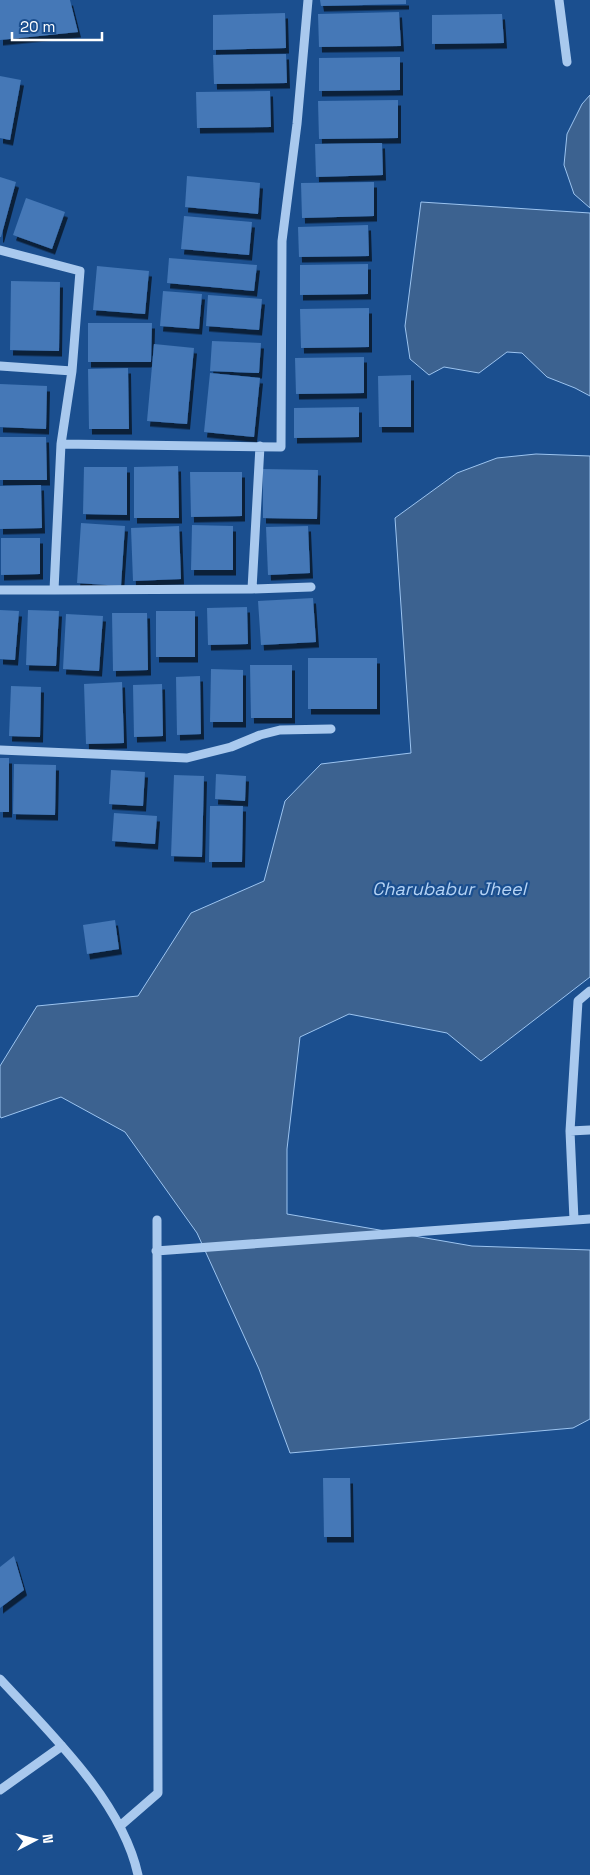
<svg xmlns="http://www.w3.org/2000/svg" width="590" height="1875" font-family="'Space Grotesk',sans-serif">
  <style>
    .water { fill: #3c6290; stroke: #9cc4f0 }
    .building { fill: #4478b7; filter: url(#shadow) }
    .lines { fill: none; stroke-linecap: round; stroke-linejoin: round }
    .minor { stroke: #a9c9ee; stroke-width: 9 }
    .labels { text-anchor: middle; stroke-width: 4.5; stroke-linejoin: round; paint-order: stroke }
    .water-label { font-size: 18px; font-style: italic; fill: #b5d3f5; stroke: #1b4f8f }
  </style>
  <defs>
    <filter id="shadow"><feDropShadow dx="3" dy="5.5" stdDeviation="0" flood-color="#0009"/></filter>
  </defs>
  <rect width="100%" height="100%" fill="#1b4f8f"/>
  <!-- water -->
  <path class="water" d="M590,95V208L574,194L564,165L567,134L582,104Z
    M421,202L590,213V396L575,388L547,377L522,353L507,352L479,373L444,367L429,375L410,359L405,326Z
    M536,454L590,456V977L481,1061L447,1033L349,1014L300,1037L287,1149V1214L472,1246L590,1250V1419L573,1428L290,1453L259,1369L197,1233L125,1132L61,1097L1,1118L0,1116V1066L37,1006L138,996L191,913L264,881L285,801L321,764L411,753L395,518L457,473L497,458Z"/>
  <!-- building -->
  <path class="building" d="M0,0H70L78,32L0,40Z
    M320,0H406V4L321,6Z
    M399,12L401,46L319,47L318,14Z
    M285,13L286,48L213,50V15Z
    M502,14L504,43L432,44V15Z
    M286,54L287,83L214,84L213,55Z
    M400,57V90L319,91V58Z
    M0,76L21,80L10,140L0,138Z
    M270,91L271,127L197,128L196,92Z
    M398,100V138L319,139L318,101Z
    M382,143L383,175L316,177L315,144Z
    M187,176L260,183L258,214L185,207Z
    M0,177L16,182L1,237H0Z
    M374,182V216L302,218L301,183Z
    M26,198L65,212L52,249L13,235Z
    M184,216L252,222L249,255L181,249Z
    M368,225L369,256L299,257L298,227Z
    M169,258L257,265L254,291L167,283Z
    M368,264V294L300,295V265Z
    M97,266L149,271L145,314L93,310Z
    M11,281L60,282L59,351L10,350Z
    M163,291L202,294L199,329L160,326Z
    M208,295L262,299L259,330L206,326Z
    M369,308V347L301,348L300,309Z
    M88,323H152L151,362H88Z
    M212,341L261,343L259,373L210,371Z
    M154,344L194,348L187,424L147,421Z
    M364,357V393L296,394L295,358Z
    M128,368L129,429H89L88,369Z
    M210,373L260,378L254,437L204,432Z
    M411,375V427H379L378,376Z
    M0,384L47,386L46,429L0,427Z
    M359,407V437L294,438V408Z
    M0,437H46L47,480H0Z
    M178,466L179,518H134V467Z
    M84,467H127V515L83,514Z
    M263,469L318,470L317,519L263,518Z
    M190,472H242V516L191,517Z
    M41,485L42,528L0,529V486Z
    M81,523L125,526L121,586L77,583Z
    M192,525L233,526V570H191Z
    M179,526L181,579L133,581L131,528Z
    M308,526L310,573L268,575L266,527Z
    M1,538H40V574L1,575Z
    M313,598L316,642L261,645L258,601Z
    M247,607L248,644L208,645L207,608Z
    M0,610L19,611L15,660L0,659Z
    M28,610L59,611L56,666L26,665Z
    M156,611H195V657H156Z
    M112,613H147L148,670L113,671Z
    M66,614L103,616L99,671L63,669Z
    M308,658H377V709H308Z
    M250,665H292V718H251Z
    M211,669L243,670V722H210Z
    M200,676L201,734L177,735L176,677Z
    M122,682L124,743L86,744L84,684Z
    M162,684L163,736L134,737L133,685Z
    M11,686L41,687L40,737L9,736Z
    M0,758H9V812H0Z
    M14,764L56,765L55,815L13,814Z
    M111,770L145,772L143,806L109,804Z
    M216,774L246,776L245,801L215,799Z
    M174,775L204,776L202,857L171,856Z
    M210,806H243L242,862H209Z
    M114,813L157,816L155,844L112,841Z
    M115,920L119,949L87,954L83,925Z
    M323,1478H350L351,1537H324Z
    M14,1556L24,1590L0,1608V1567Z"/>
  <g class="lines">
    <!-- minor -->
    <path class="minor" d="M559,0L567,62
      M0,250L80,271L72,371
      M0,366L72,371L61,444L54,590H0
      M61,444L281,447L282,241L297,124L308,0
      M252,589L311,587
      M54,590L252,589L260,446
      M0,750L187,758L231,747L260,735L280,730L331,729
      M570,1131L578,1001L590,991
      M574,1220L570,1131L590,1130
      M156,1251L590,1219
      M0,1679C50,1733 122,1801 138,1875
      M0,1790L62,1746
      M120,1826L158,1793L157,1220"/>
  </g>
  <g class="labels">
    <!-- water labels -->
    <g class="water-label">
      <text x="449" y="895">Charubabur Jheel</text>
    </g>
  </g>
  <!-- north arrow -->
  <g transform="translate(35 1840) rotate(84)" stroke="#1b4f8f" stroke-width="4" paint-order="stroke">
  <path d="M0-4L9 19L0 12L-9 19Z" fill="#ffffff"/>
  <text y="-8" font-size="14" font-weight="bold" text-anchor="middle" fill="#ffffff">N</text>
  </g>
  <!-- scale -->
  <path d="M12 32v8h90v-8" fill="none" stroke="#ffffff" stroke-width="2.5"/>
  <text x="20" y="32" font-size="15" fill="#ffffff" stroke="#1b4f8f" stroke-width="4" paint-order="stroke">20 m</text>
</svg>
